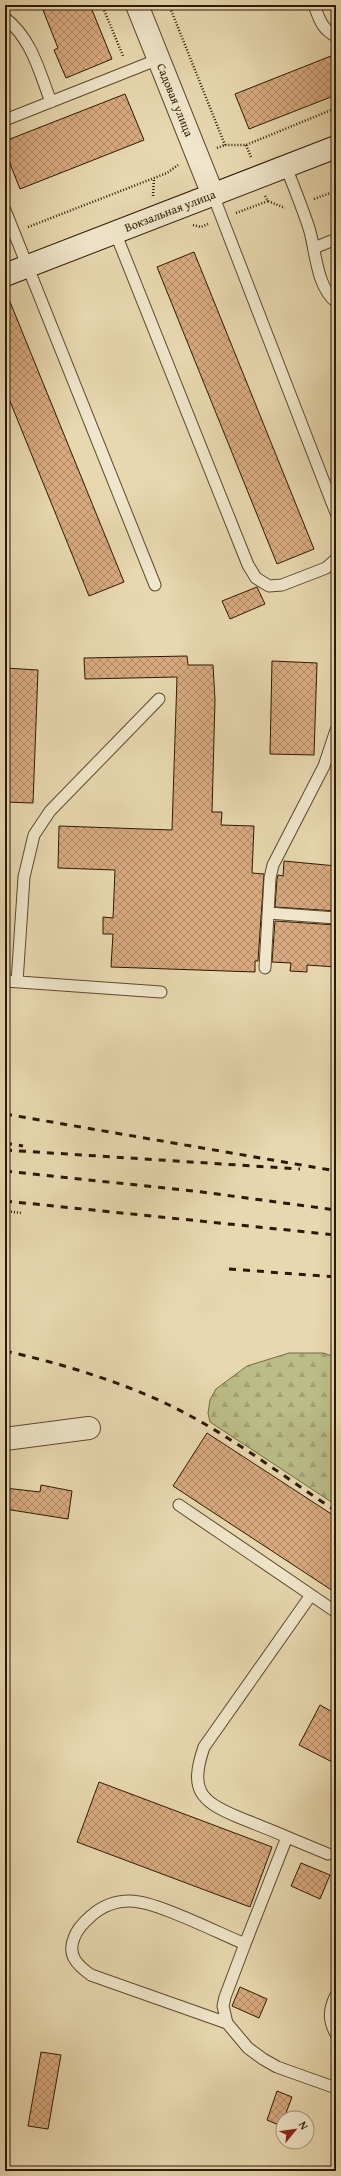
<svg xmlns="http://www.w3.org/2000/svg" width="341" height="2176" font-family="'Gentium Book Plus',serif">
  <style>
    .forest { fill: url(#forest-firs); stroke: #746b45 }
    .building { fill: url(#building-cross-hatch); stroke: #2d1903 }
    .lines { fill: none; stroke-linecap: round; stroke-linejoin: round }
    .service-casing { stroke: #5c492e; stroke-width: 13 }
    .minor-casing { stroke: #5c492e; stroke-width: 24 }
    .tertiary-casing { stroke: #5c492e; stroke-width: 24 }
    .secondary-casing { stroke: #2d1903; stroke-width: 24 }
    .path { stroke: #2d1903; stroke-width: 2.5; stroke-dasharray: 1 2; stroke-linecap: butt }
    .service { stroke: #f0e6cb; stroke-width: 11 }
    .minor { stroke: #f0e6cb; stroke-width: 22 }
    .tertiary { stroke: #f0e6cb; stroke-width: 22 }
    .secondary { stroke: #f0e6cb; stroke-width: 22 }
    .rail { stroke: #2d1903; stroke-width: 3; stroke-dasharray: 7 7; stroke-linecap: butt }
    .labels { text-anchor: middle; stroke-width: 4; stroke-linejoin: round; paint-order: stroke }
    .street-label { font-size: 12px; fill: #2d1903; stroke: #f0e6cb }
  </style>
  <defs>
    <pattern id="forest-firs" width="22" height="20" patternUnits="userSpaceOnUse"><rect width="22" height="20" fill="#bbbd87"/><path d="M5 1l3.5 6h-7zM16 11l3.5 6h-7z" fill="#a1a273"/></pattern>
    <pattern id="building-cross-hatch" width="8" height="8" patternUnits="userSpaceOnUse"><rect width="8" height="8" fill="#d9aa80"/><path d="M0 0l8 8M0 8l8-8" fill="none" stroke="#b08a67"/></pattern>
  </defs>
  <rect width="100%" height="100%" fill="#e8d8af"/>
  <filter id="stains"><feTurbulence type="fractalNoise" baseFrequency=".005" numOctaves="4"/><feColorMatrix values="0 0 0 0 .2 0 0 0 0 .09 0 0 0 0 .02 0 0 0 .5 -.17"/></filter>
  <radialGradient id="worn" r=".72"><stop offset=".6" stop-color="#630" stop-opacity="0"/><stop offset="1" stop-color="#630" stop-opacity=".3"/></radialGradient>
  <!-- forest -->
  <path class="forest" d="M289,1353H323L336,1357V1505L210,1422L208,1413L210,1400L216,1389L247,1366Z"/>
  <!-- building -->
  <path class="building" d="M41,5H90L112,59L66,78L54,50L58,48Z
    M336,54V95L249,129L235,94Z
    M125,94L144,140L20,189L5,151V141Z
    M194,252L314,549L277,564L157,267Z
    M6,292L124,582L89,596L5,389Z
    M257,587L265,604L230,619L222,601Z
    M187,656L188,665H213L215,700L212,812H222L221,825L254,826L252,873L264,874L258,961H255V972L111,967L113,934H103V917L113,918L115,870L58,868L59,826L172,830L177,677L85,679L84,658Z
    M272,661L317,663L314,755L270,754Z
    M5,668L38,670L33,803L5,802Z
    M284,861L336,866V911L275,907L277,879L278,875L283,876Z
    M275,921L336,925V967L307,965V972L290,971L291,963L272,962Z
    M207,1433L336,1517V1593L173,1486Z
    M41,1485L72,1491L68,1519L5,1509V1488L40,1492Z
    M320,1705L336,1714V1764L299,1745Z
    M99,1782L272,1847L250,1907L77,1842Z
    M301,1863L330,1875L320,1899L291,1886Z
    M240,1987L267,1999L259,2018L232,2006Z
    M41,2052L61,2055L48,2129L28,2126Z
    M277,2091L292,2097L281,2126L267,2120Z"/>
  <g class="lines">
    <defs>
      <path id="service" d="M314,5C319,18 322,30 336,36
        M5,18C32,39 39,71 51,102
        M5,120L159,59
        M286,167C294,187 302,207 309,228C316,251 316,286 336,302
        M213,195L336,513
        M5,210L155,585
        M115,232L248,565L256,578L269,586L282,585L326,568L336,559
        M314,248L336,239
        M268,913L336,918
        M265,968L270,878L273,865L324,766L336,730
        M5,981L161,992
        M17,982L24,877L34,835L50,811L159,699
        M179,1505L336,1612
        M311,1595L204,1747C189,1790 200,1801 238,1817C255,1824 271,1830 287,1837L245,1944C218,1933 156,1901 130,1901C115,1901 102,1906 91,1916C84,1922 77,1929 74,1938C67,1955 77,1965 91,1975L227,2023L248,2048L263,2059L277,2067L336,2088
        M287,1837L328,1854
        M336,1995C329,2009 328,2020 336,2034
        M227,2023L223,2006L225,1997L245,1944"/>
      <path id="minor" d="M5,1439L89,1428"/>
      <path id="tertiary" d="M137,5L213,195"/>
      <path id="secondary" d="M5,275L336,147"/>
    </defs>
    <!-- service casing -->
    <use href="#service" class="service-casing"/>
    <!-- minor casing -->
    <use href="#minor" class="minor-casing"/>
    <!-- tertiary casing -->
    <use href="#tertiary" class="tertiary-casing"/>
    <!-- secondary casing -->
    <use href="#secondary" class="secondary-casing"/>
    <!-- path -->
    <path class="path" d="M102,5L123,56
      M169,5L225,145
      M246,145L251,157
      M217,148L225,145H246L336,108
      M153,196L154,178
      M265,196L268,201L285,208
      M314,199L336,191
      M236,213L268,201
      M193,225L201,227L208,224
      M28,227L167,173L178,165
      M5,1211L22,1213"/>
    <!-- service -->
    <use href="#service" class="service"/>
    <!-- minor -->
    <use href="#minor" class="minor"/>
    <!-- tertiary -->
    <use href="#tertiary" class="tertiary"/>
    <!-- secondary -->
    <use href="#secondary" class="secondary"/>
    <!-- rail -->
    <path class="rail" d="M5,1114L336,1171
      M5,1143L23,1146
      M5,1150L300,1169
      M5,1171L202,1192L336,1210
      M5,1201L336,1235
      M229,1269L336,1277
      M5,1351C56,1362 119,1381 167,1404C226,1432 281,1475 336,1511"/>
  </g>
  <g class="labels">
    <!-- street labels -->
    <g class="street-label">
      <text transform="translate(175 100) rotate(68)" y="4">Садовая улица</text>
      <text transform="translate(170 211) rotate(-21)" y="4">Вокзальная улица</text>
    </g>
  </g>
  <!-- margin -->
  <rect width="341" height="2176" fill="none" stroke="#e8d8af" stroke-width="20"/>
  <rect x="6" y="6" width="329" height="2164" fill="none" stroke="#2d1903" stroke-width="2"/>
  <rect x="10" y="10" width="321" height="2156" fill="none" stroke="#2d1903"/>
  <!-- north arrow -->
  <g transform="translate(295 2130) rotate(61)"><circle r="19" fill="#f0e6cb" stroke="#a2947b"/>
  <path d="M0-3L7 15L0 10L-7 15Z" fill="#8f2418"/>
  <text y="-6" font-size="11" font-weight="bold" text-anchor="middle" fill="#2d1903">N</text>
  </g>
  <rect width="100%" height="100%" filter="url(#stains)"/>
  <rect width="100%" height="100%" fill="url(#worn)"/>
</svg>
